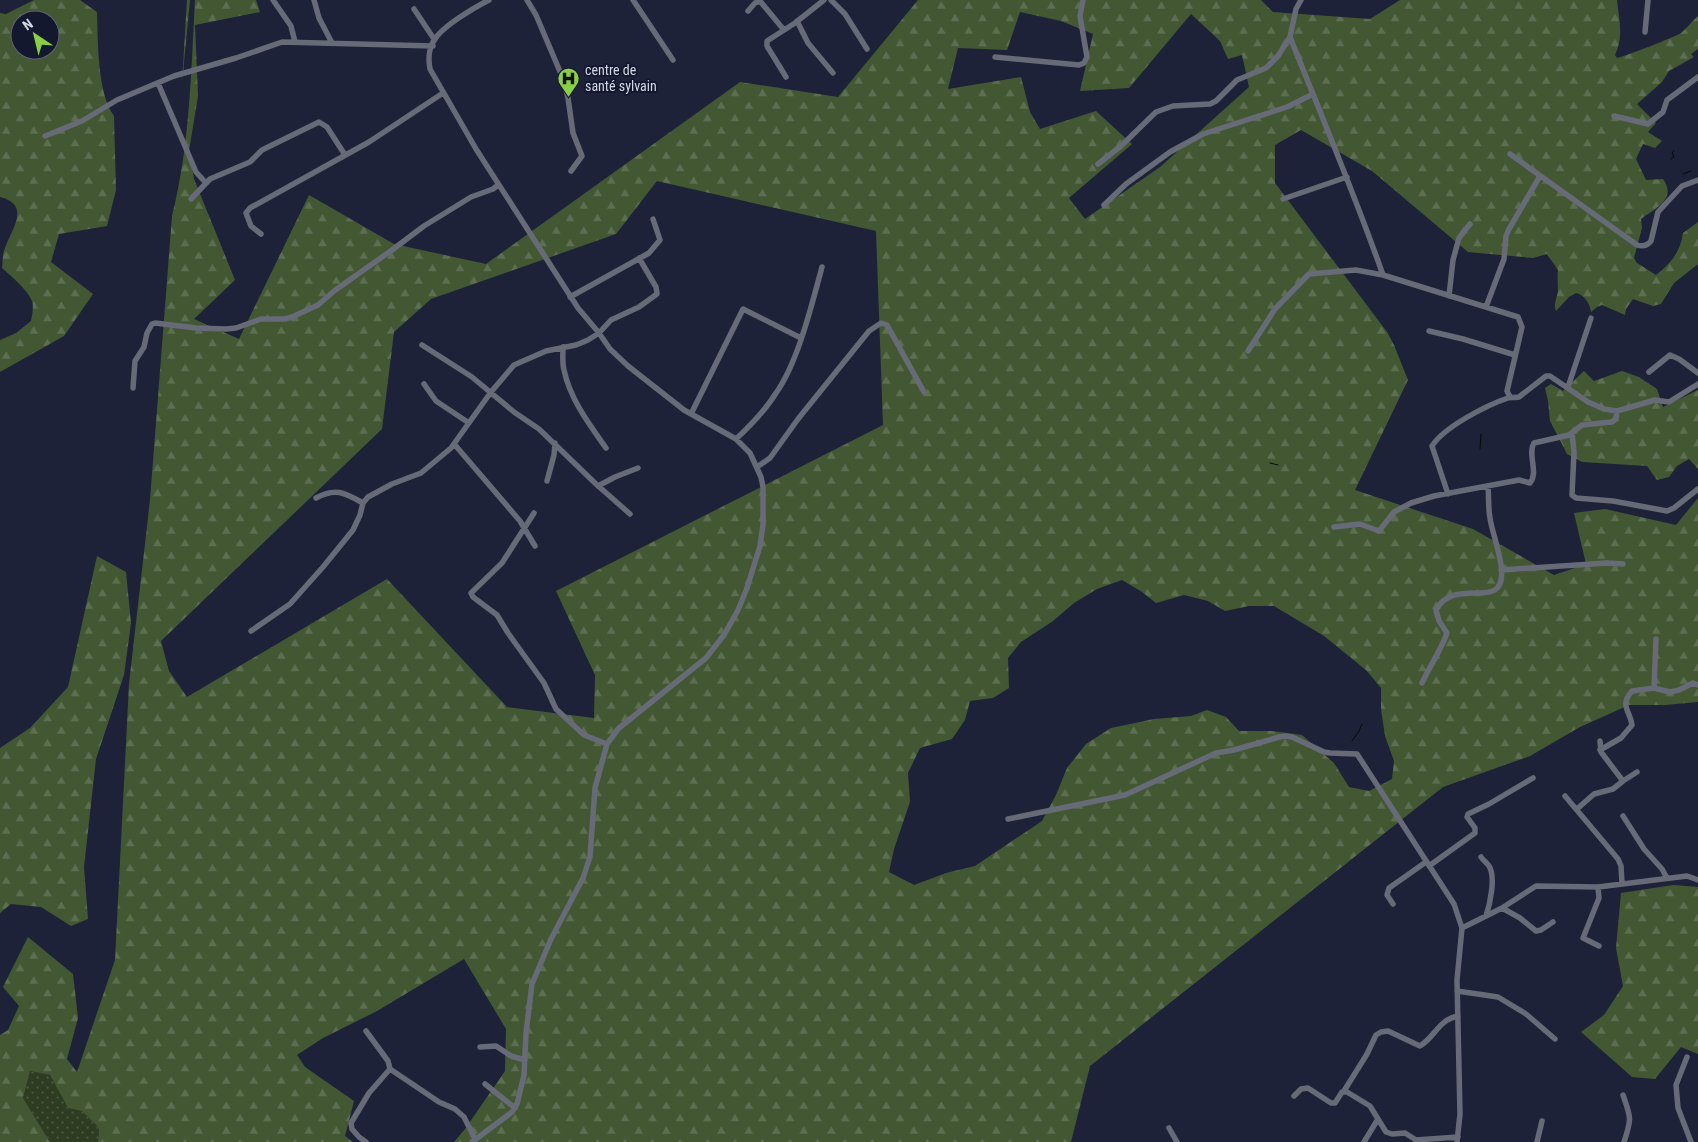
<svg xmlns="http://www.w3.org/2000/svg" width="1698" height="1142" font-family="'Roboto Condensed',sans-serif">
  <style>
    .grass { fill: url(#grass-dots) }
    .forest { fill: url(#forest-firs); fill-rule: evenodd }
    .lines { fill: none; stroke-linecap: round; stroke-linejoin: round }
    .stream { stroke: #020d00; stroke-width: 1 }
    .minor { stroke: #676a77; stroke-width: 5.5 }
    .labels { text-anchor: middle; stroke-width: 4; stroke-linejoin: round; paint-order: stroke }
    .poi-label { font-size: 14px; fill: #d3d7e7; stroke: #14182f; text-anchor: start }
  </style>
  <defs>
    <pattern id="grass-dots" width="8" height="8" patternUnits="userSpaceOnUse" patternTransform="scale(1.25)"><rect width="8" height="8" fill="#2e3d21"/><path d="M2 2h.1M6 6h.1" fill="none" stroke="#4b5841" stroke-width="1.8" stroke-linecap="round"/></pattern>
    <pattern id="forest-firs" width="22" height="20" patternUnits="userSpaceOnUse" patternTransform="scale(1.25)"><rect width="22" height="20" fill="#435733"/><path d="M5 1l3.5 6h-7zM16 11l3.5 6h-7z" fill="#5d6e51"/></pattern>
  </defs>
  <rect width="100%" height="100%" fill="#1d2239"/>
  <!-- grass -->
  <path class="grass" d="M30,1071L50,1075L68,1108L82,1111L99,1128L98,1142H50L23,1098Z"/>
  <!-- forest -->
  <path class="forest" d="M34,0H80L97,12C98,40 97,93 114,116L116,190L107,226L59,234L51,262L93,294L64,336L0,372V340L16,333L31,321C32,315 34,307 32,301C27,289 12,277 2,268C3,262 2,254 5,248C11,230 32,205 0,197V13L6,14ZM20,20H50V50H20Z
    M187,0H190L182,83Z
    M195,0H256L260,12L195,25L198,96L189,151L194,179L235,280L194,319L239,339L309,195L394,244L486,264L740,82L838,97L918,0H1261L1273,12L1370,19L1400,0H1617C1619,20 1624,37 1615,55L1617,58C1623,57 1675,37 1681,33C1687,28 1692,21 1698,16V49L1691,54L1694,57L1669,71L1662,82L1637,104L1656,123L1648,132L1662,141L1655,148L1643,144L1636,159L1646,180L1663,179C1677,199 1656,208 1641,219L1642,228L1634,258L1637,263L1656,275C1671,263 1680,253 1683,233L1698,222V264L1674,283L1661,304L1653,306L1633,299L1626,309L1625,315L1602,305L1597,307L1591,312C1590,303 1584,295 1576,293L1569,297L1556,311C1553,305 1557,298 1558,291C1558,284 1557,278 1558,270L1547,254L1533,258L1468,252L1372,171L1301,130L1275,145V183L1387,332L1394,345L1408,380L1355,490L1473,529L1554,575L1586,564L1574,513L1605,509L1676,525L1698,498V702L1665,705H1629L1580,727L1530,756L1443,787L1090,1066L1071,1142H454L465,1129L505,1071L506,1029L464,959L377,1011L323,1038L297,1055L305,1067L354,1101L345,1136L353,1142H98L99,1128L82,1111L68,1108L50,1075L30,1071L23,1098L50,1142H0V1035L8,1030L19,1006L3,987L28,937L73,974L78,1018L67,1059L77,1072L115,960L129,684L150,500L172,216C190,145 191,72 195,0ZM1020,12L1061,21L1093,34L1080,91L1129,88L1191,14L1220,41L1228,59L1242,55L1249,87L1160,167L1085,219L1069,198L1132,144L1096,111L1040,129L1030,112L1021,77L948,89L958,48L1007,50ZM657,181L876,231L883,425L556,591L595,675L594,718L507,707L387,579L187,697L169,671L161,641L382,429L394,332L431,299L616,234ZM1122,580L1142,592L1156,603L1184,595L1208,601L1225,611L1249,606H1274L1324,636L1366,670L1381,688V709L1385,736L1394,761L1392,779L1369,791L1349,787L1334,763L1302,735L1272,731H1239L1226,717L1207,710L1191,716L1154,719L1111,728L1086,744L1067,768L1056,795L1042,821L975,866L946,873L914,885L889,872L894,849L910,802L908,773L920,748L952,739L965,720L970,701L993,698L1009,688L1008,658L1021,642L1053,621L1074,603L1097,589Z
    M1584,371L1594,381L1622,371L1639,377L1657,389L1663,407L1698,390V469L1689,459L1677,466L1669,477L1657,480L1647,466L1582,462L1567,454L1550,421L1548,401L1545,388L1551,384L1563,391Z
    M97,556L126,572L131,623L124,675L96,759L84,867L88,919L71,926L41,907L11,904L0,913V748L30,728L68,687Z
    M1673,885L1698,887V1054L1681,1047L1655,1079L1632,1077L1581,1032L1604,1015L1623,986L1616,948L1621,893Z"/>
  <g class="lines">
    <!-- stream -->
    <path class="stream" d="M1671,159L1674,157L1672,153L1674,151
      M1683,174L1691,171
      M1480,449L1481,434
      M1270,463L1278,465
      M1352,741L1359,731L1362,724"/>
    <!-- minor -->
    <path class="minor" d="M273,0L291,26L295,42
      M314,0L319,18L332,43
      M527,0L536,15L564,81L568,98L573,133L582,156L571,171
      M633,0L673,60
      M831,0L845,14L867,49
      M414,9L434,39
      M748,11L755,3L760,1L784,30
      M797,21L808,43L833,73
      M1645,32L1648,0
      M1290,37C1322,117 1355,195 1383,275
      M995,57L1079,65L1084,63L1087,57L1080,16L1083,0
      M786,77L767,46V41L795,23L824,0
      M158,83L196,172L206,183
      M1614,116L1648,124L1663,112L1667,100L1698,77
      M45,136L82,121L117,100L174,76L236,58L282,42L433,46
      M1510,154L1637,245C1643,247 1647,246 1651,241L1658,212L1682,186L1698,180
      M1098,164L1121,146L1156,112L1173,106L1210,104L1216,101L1237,80L1266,68L1278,56L1290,37L1296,9L1301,0
      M191,199L210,179L250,162L262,150L319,122L327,127L345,155
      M1283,199L1347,177
      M1104,205L1126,184L1170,152L1203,134L1287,107L1313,94
      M261,234L251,226L246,213L250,208L369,142L443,93
      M1449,296L1453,260L1459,238L1470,224
      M570,297L649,253L660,240L653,219
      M1486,307L1504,259L1506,236L1509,229L1540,176
      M1429,331L1463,339L1515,355
      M422,345L472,377L514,412L539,429L596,484L630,514
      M563,347C563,354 562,363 564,370C570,399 589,424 606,448
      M1248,351L1275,309L1309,274L1356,270L1383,275L1518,317L1522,327L1507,391L1510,397
      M1649,372L1670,355L1679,359L1698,373
      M424,384L436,401L469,423
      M1568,387L1591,318
      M133,388L135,361L144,347L147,333L152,324L155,323L196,328L226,329L236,328L261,319H285L292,317L318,305L334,291L392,250L424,226L471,197L493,189L498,185
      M691,414L743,309L801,338
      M1572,433L1574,452L1572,495L1576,498L1613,501L1667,511L1674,508L1698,489
      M736,439C751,425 765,411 776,393C798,362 812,304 822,267
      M455,445L520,521L535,546
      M757,467L770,458L798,419L869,331L881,323L887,325L924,392
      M547,481L554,455L555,443
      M598,486L615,477L638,468
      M1448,494L1432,446C1444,427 1487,405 1508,398C1511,397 1515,398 1519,397L1546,376H1550L1588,402L1604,409L1617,411L1655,400L1669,402L1698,384
      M316,498C336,487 345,493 363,503L368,497L392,484L421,473L451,448L491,392L514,365L546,351L576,345L588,340L599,333L611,320L639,307L657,294L656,287L639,258
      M534,513L502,563L471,593L473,597L497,615L508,633L544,683L556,709L584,735L607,744
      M1334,527L1360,524L1379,531L1394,512L1411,503L1434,496L1519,480L1530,483C1539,472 1527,454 1534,443L1569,435L1582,425L1612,422L1616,419L1617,411
      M1501,570L1607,563L1623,564
      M251,631L290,604L323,567L353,530L360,515L363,503
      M1422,683C1430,666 1441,650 1447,633L1439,621L1436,610C1451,582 1488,601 1498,587C1509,573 1492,535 1490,518C1488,508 1489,497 1488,487
      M1654,688L1656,639
      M1600,750L1621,738L1632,725C1630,710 1619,706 1632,691L1654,688L1670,692L1679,690L1693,683L1698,685
      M1623,781L1637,772
      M1565,796L1618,859L1621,866L1622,883
      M1577,809L1594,794L1613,789L1623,781L1601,752L1600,741
      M1623,816L1644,849L1662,869L1667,878
      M1008,819L1125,795L1216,753L1234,750L1279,737L1286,736L1292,737L1324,752L1330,753L1357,754L1454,904L1462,928L1457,980L1460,1114L1457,1142
      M1481,857C1483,860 1487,863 1489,866C1496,877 1490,904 1486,916
      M1429,866L1475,833V828L1467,817L1468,814L1489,804L1533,778
      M1598,887L1599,898L1583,938L1599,946
      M1393,904L1387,895L1389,888L1426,862
      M1502,908L1520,918L1536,931L1541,930L1553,922
      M1462,928L1502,908L1536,886L1598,887L1687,876L1698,880
      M1457,991L1498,997L1526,1014L1555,1039
      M366,1031L388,1061L390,1069L439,1102L455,1109L464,1117L475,1139
      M480,1047L496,1046L511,1056L525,1060
      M1687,1057L1676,1085L1678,1108L1691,1142
      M485,1084L515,1108
      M1344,1091L1367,1054L1376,1035L1381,1032L1388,1031L1420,1046C1436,1036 1438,1020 1458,1016
      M1623,1095C1631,1118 1632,1118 1624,1142
      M1294,1096L1301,1089L1308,1088L1331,1103H1335L1342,1092H1347L1370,1106L1386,1132L1392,1134L1405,1133L1416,1140L1458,1137
      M1169,1128L1177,1142
      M366,1142L359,1137L352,1129L351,1123L369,1093L390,1069
      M472,1142L512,1112L517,1104L524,1075L526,1033L532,984L551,939L583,878L590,857L595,788L607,744L619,728L706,658L724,635L738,610L747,588L760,546L763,525V487L761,477L750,453L736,439L684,410L628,366L610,349L599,333L578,308L476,149L430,69C428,59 429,47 435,39C443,26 475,7 489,0
      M1364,1142L1378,1119
      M1537,1142L1542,1121"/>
  </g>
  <!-- icons -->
  <defs>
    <symbol id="hospital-pin" viewBox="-11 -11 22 30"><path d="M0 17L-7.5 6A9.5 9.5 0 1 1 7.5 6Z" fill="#8bce46" stroke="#14182f"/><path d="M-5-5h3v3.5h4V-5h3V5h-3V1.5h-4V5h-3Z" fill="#111"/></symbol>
  </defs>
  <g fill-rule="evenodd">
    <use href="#hospital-pin" x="556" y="66" width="25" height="34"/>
  </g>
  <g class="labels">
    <!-- poi labels -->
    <g class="poi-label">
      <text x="585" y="75">centre de<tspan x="585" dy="16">santé sylvain</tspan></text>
    </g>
  </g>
  <!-- north arrow -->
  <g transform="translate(35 35) rotate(325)"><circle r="24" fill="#14182f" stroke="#606479"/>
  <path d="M0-4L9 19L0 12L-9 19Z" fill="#8bce46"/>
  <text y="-8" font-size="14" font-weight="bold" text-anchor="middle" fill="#d3d7e7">N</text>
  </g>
</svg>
